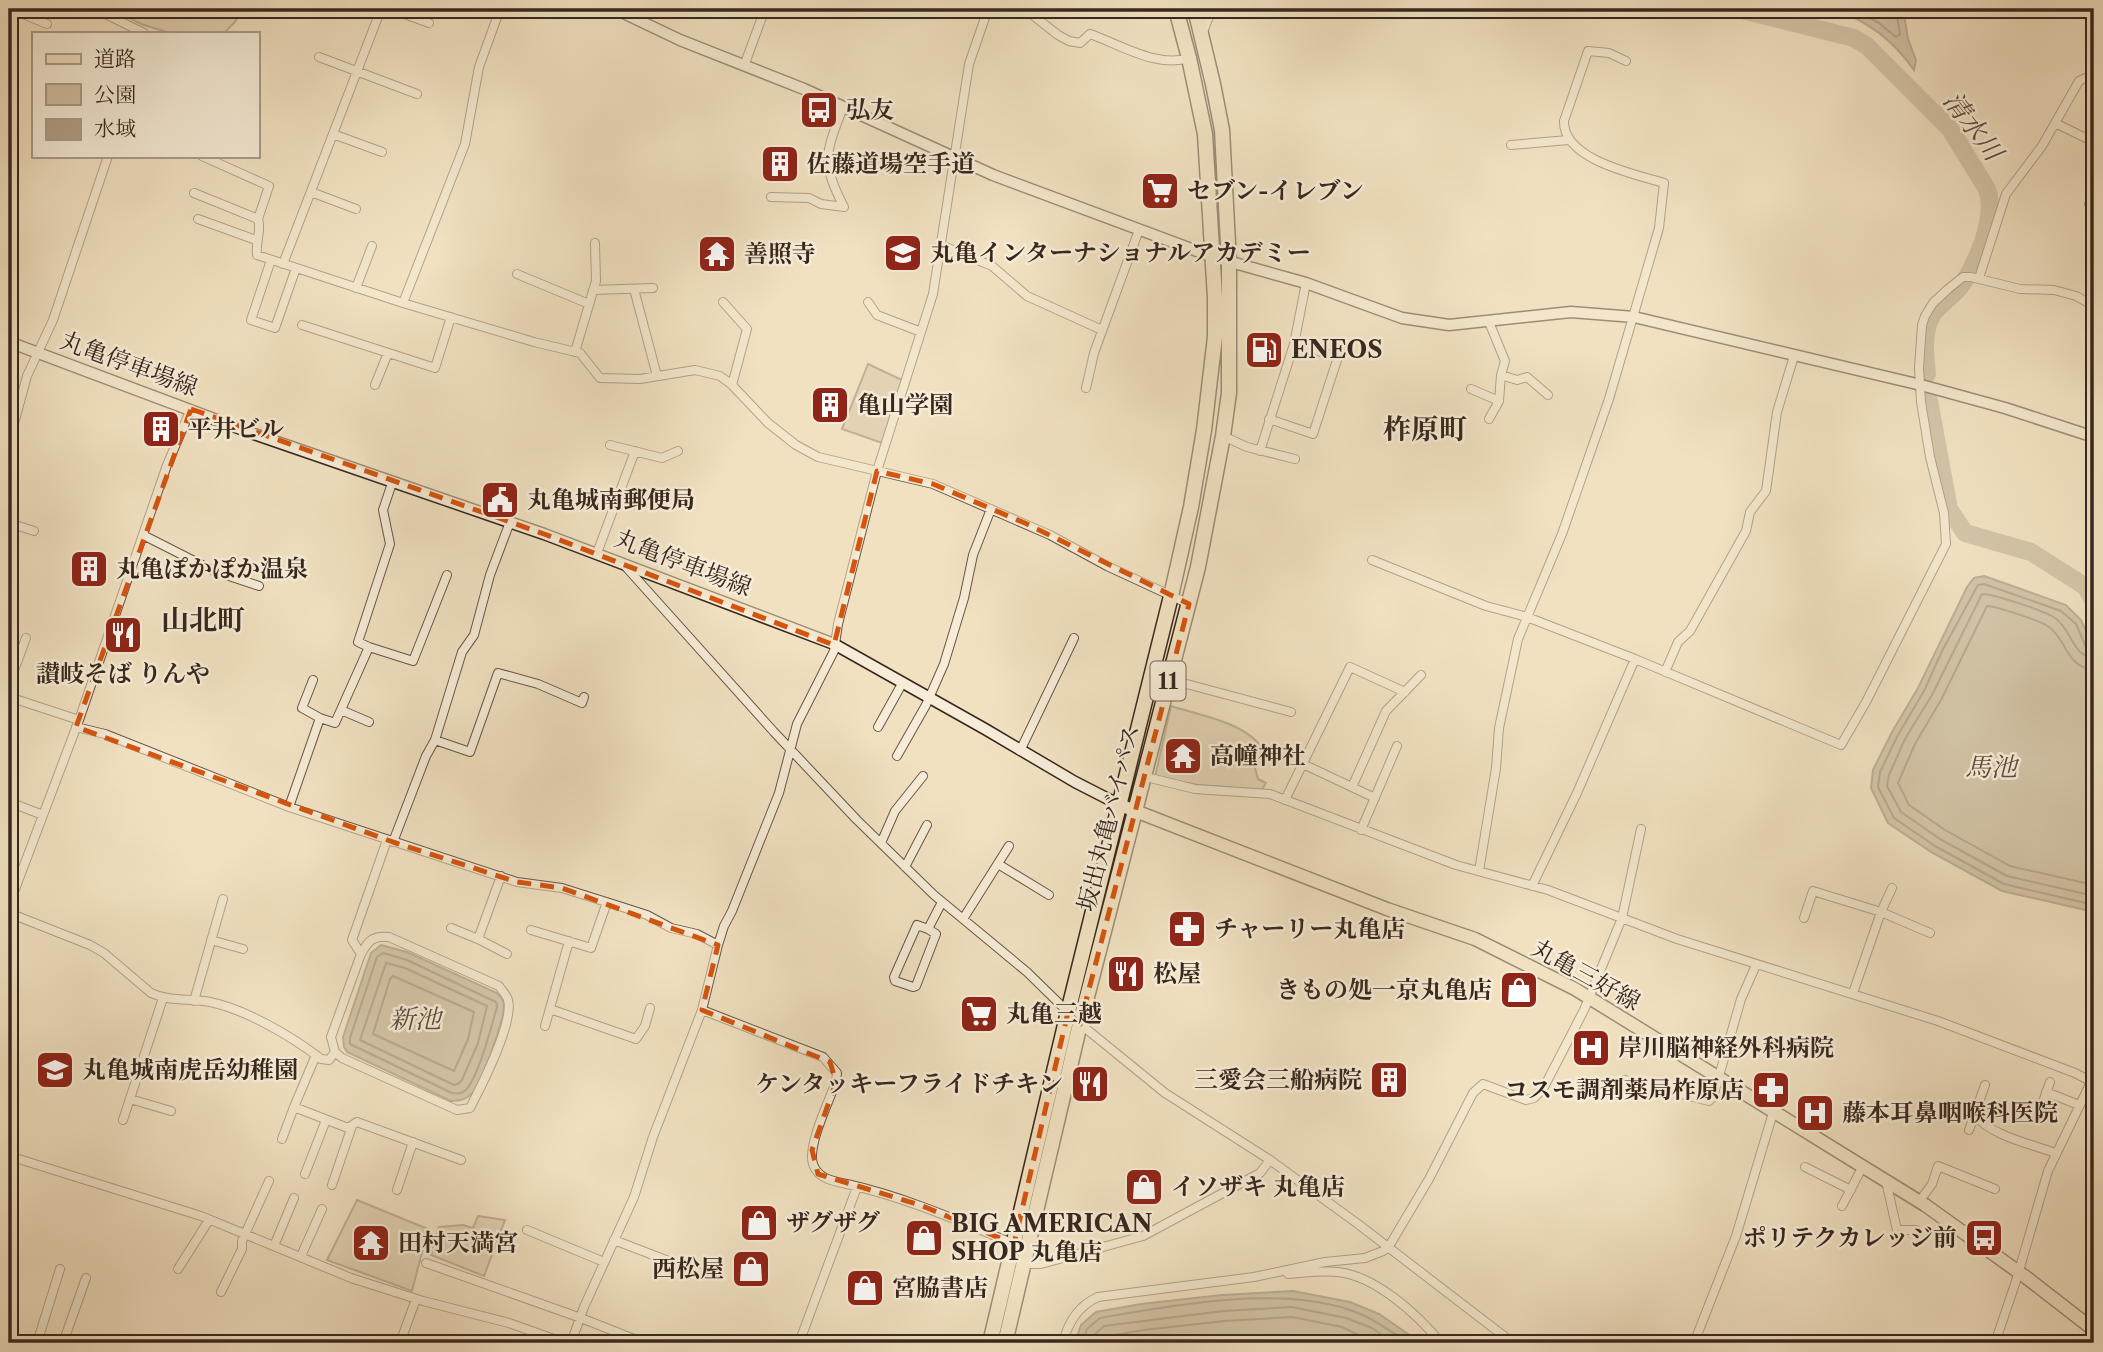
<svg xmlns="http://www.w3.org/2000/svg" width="2103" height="1352" font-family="'Libre Caslon Text','Noto Serif JP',serif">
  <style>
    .green { fill: #d2c1a5; stroke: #857462; stroke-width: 2 }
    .water { fill: #b2a28a; stroke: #81715f; stroke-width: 2 }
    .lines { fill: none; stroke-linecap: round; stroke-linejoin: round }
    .shore { stroke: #756454; stroke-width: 2 }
    .river { stroke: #b2a28a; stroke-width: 18 }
    .street-casing { stroke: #665647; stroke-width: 10 }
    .secondary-casing { stroke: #38271e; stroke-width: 13 }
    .primary-casing { stroke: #38271e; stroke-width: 15 }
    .highway-casing { stroke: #38271e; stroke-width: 17 }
    .street { stroke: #f6ecd7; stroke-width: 8 }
    .secondary { stroke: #f6ecd7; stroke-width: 10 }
    .primary { stroke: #f1e1c1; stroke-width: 12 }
    .highway { stroke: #f1e1c1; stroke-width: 14 }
    .marked { fill: none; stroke: #d6540e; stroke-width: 5; stroke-dasharray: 14 9; stroke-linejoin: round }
    .labels { text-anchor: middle; stroke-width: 5; stroke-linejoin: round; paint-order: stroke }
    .shield { fill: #f6ecd7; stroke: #716256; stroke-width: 2 }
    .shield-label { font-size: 23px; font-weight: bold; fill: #38271e }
    .poi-label { font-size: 24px; font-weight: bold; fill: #38271e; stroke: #f6ecd7; text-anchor: start }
    .street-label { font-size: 24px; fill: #38271e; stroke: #f6ecd7 }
    .water-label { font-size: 26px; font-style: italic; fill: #5d4c3e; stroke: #f6ecd7 }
    .quarter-label { font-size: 28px; font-weight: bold; fill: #38271e; stroke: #f6ecd7 }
  </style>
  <rect width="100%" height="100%" fill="#f1e1c1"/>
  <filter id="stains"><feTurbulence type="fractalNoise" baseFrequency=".00286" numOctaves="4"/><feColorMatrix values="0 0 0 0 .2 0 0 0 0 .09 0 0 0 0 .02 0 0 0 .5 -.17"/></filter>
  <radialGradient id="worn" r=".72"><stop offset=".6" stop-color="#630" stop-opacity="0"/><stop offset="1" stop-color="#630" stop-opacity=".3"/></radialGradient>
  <!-- green -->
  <path class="green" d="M113,9H242L235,22L224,33H170L141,24Z
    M868,364L902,380L882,443L842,429Z
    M1171,706C1199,715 1248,723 1263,750L1255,768L1258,779L1266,783L1262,790L1198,785L1155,777Z
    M357,1200L428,1229L412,1291L327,1260Z
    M478,1216L505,1220L484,1276L431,1255L439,1227L463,1225L473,1228Z"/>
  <!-- water -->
  <path class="water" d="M1833,9H1903L1908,39L1916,60L1914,70C1894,41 1866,20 1833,9Z
    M1984,576L2066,605L2081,620L2094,648V912L2002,891L1931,852L1888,823L1871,788L1873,770L1892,732L1918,688L1967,587L1974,578Z
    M381,945L407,952L497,993C501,997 505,1001 504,1007C503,1022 483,1078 475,1090C468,1099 461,1101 451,1101L347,1052L344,1047L343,1037L371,953Z
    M1293,1291L1350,1302L1379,1314L1421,1343H1075L1081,1325L1096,1312L1141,1304L1222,1295Z"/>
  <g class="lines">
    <!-- shore -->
    <path class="shore" d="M1853,9L1879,23L1896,37L1900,34L1896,9
      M2094,650L2086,647L2076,624L2061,611L1984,584L1978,585L1942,651L1924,691L1898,735L1880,772L1878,787L1894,818L1935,846L2004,884L2094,905
      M2094,658C2073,657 2072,630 2055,618C2046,611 1993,594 1982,594L1932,695L1905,739L1889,775L1887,786L1901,812L1940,839L2007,876L2094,896
      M2094,669C2066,668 2068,641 2049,627C2042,621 1998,607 1987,606L1941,700L1915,744L1898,783L1909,805L1945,830L2010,866L2094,885
      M383,953L407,960L496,1002L497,1007C492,1024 477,1084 463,1092C459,1094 457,1094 452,1093L350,1044V1038L377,957Z
      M386,963L405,968L487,1006L478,1043L462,1080L458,1084L454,1085L360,1040Z
      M393,976L474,1012L468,1039L454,1071L373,1034L390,979Z
      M1082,1343L1087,1329L1100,1318C1174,1305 1276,1286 1347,1309C1370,1316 1389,1330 1408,1343
      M1092,1343L1095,1334L1104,1326L1223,1311L1292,1307L1346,1318L1372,1328L1393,1343
      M1103,1343L1109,1336L1144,1330L1224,1321L1292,1317L1342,1327L1375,1343"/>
    <!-- river -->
    <path class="river" d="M1738,9L1854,38L1867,46L1950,129L1987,189C1997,216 1977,264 1960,287C1952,297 1940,304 1933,314C1922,329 1925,357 1927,374
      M1929,401L1949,509L1965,533L2031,552L2086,587L2094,602"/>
    <defs>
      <path id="street" d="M11,9L47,24
        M95,9L144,33
        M391,9L429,23
        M1025,9L1058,35L1069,41L1080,43L1090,34C1121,45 1156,68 1189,58
        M1203,32L1212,9
        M319,57L417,94
        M744,66L765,9
        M2055,123L2094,142
        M333,134L382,152
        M1511,145L1568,140
        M2091,170L2094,161
        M311,192L356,209
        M194,193L258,219L269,186L202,156
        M771,197L809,198L821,204L844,207C820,161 826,153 843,107
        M2089,204L2094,206
        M198,219L256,240
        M258,219C262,231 255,242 257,255L403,303L534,342L580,353L600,378L640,379L695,370L720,376L731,384L768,423L796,445L818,457L933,484L1050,535L1107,566L1189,604
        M941,245L992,266L1027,296L1102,330
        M271,260L251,320L275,328L296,268
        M283,264L381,9
        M517,274L589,304
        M1979,278L2006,194L2042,146L2079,81L2094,74
        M356,288L372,246
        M634,289L657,376
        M593,290L653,288
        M723,302L747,329L732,385
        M868,302L877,315L921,332
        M403,303L465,144L479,67L500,9
        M1489,322L1505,361L1501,375L1499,401L1489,419
        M302,325L435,368L451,317
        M575,352L596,281L595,243
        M1501,375L1517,380L1527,377L1548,395
        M375,385L388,353
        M1086,388L1094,353L1139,230
        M1471,389L1499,401
        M1269,419L1313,434L1338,357L1294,344
        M1223,436L1247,447L1295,459
        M9,442L27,376L53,320L108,156
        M610,445L662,458L678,451
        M1260,451L1294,344L1306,283
        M9,523L34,531
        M143,535L214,571L259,586
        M597,553L635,451
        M1372,560L1486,606L1527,617L1635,659L1841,745L1866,702L1946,544L1944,513L1930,457L1921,402L1919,368L1922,325L1925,316L1933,303L1948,289L1963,277H1971L2020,289L2054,290L2076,296L2094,306
        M626,567L774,732L857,820L934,895L1027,972L1070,1014
        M369,647L358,642L390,544L383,510L392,483
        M1665,672L1678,642L1690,631L1746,531L1750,512L1766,491L1777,412L1794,356
        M1168,679L1291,712
        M313,680L302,708L320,718
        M9,684L26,638
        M9,697L79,720
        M341,710L369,722
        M76,727L105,734L289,807L517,882L562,888L619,906L647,915L671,928L697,934L718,945
        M878,727L903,682
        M435,740L470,752L498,673L538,684L582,703L584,697
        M1020,751L1074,638
        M897,756L926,705L944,664L964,598L973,555L991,509
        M1303,764L1375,798
        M1142,776L1195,789L1270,794L1456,865L1548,890L1677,939L1938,1021L2075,1073L2094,1083
        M1352,787L1386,711L1421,675
        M1285,800L1350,667L1405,692
        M9,802L43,815
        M289,807L320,718L335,723L369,647L413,661L447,575
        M1361,830L1397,746
        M393,842L426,756L435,740L462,652L474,635L490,575L510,522
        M881,843L895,811L923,776
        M998,864L1049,895
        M905,867L927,825
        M1479,871L1496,768L1499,728L1518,639L1562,534L1609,399L1659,228L1664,183C1635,174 1563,160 1564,121L1588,51L1609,53L1626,61
        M501,876L478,939L507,954
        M1532,886L1577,793L1635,659
        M1892,888L1881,912L1930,933
        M9,905L79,720L167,465L191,409
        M9,913L90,945L104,953L151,993C170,1002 190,998 210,1002C245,1009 293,1037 321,1059L329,1060L335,1052
        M1804,918L1813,891L1881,912L1853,993
        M963,919L1009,846
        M451,928L478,939
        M928,929L936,934L916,986L913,987L895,981L894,977L917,925L928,929L942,902
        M531,930L591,948L607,902
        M211,940L243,949
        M361,954C368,941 373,935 389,937L499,986C502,991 507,995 508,1000C514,1022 481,1087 470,1108L457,1110L342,1058L335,1052L331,1037L361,954L352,940L387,840
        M194,1001L223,899
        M550,1009L636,1039L645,1026L650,1008
        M702,1010L823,1057L837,1073L836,1082C829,1101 807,1146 813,1164C818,1179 833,1181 847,1184C905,1197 959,1221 1014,1244
        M1079,1023L1165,1093L1270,1160L1358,1224L1513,1343
        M545,1026L569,941
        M316,1055L294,1107L348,1128L357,1122L461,1160
        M1625,1080L1709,1101L1713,1097L1741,999L1756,965
        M2046,1092L2079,1105
        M130,1099L171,1111
        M2043,1102L2050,1082
        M1974,1115C1994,1137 2029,1143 2055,1153
        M123,1120L163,998
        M1969,1130L1985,1085
        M282,1139L294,1107
        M9,1156L201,1216L351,1278L423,1301L509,1323L565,1343
        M1805,1167L1851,1190
        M305,1174L326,1120
        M1886,1181L1897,1230H1916
        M332,1185L352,1126
        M397,1190L413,1142
        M1919,1202L1932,1184L1938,1166L1995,1189
        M1842,1206L1863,1166
        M527,1230L604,1262
        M614,1240L705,1275
        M274,1246L294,1198
        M301,1256L322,1209
        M426,1263L581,1318L644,1343
        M1025,1264H1041L1143,1236L1260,1173L1270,1160
        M178,1269L209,1220
        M1288,1274C1304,1273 1322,1270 1338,1272C1376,1276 1418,1315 1441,1343
        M221,1292L242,1249V1241L269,1181
        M37,1343L60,1269
        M63,1343L86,1278
        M400,1343L416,1299
        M571,1343L584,1307L634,1197L653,1137L702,1010L718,945L724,926L732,911L779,793L797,724L834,651L838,624L877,471L933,294L969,64L988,9
        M799,1343L857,1187
        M1063,1343C1068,1322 1078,1306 1098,1297L1254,1277L1325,1262L1365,1258L1383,1251L1388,1248L1429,1179L1473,1093L1483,1084L1526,1100L1534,1098L1543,1089L1584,1010L1622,918L1641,829
        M1694,1343L1736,1236L1773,1113
        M1995,1343L2016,1281L2048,1171L2091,1082"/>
      <path id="secondary" d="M615,9L680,40L804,89L993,175L1213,257L1306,283L1402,318L1449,325L1571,312L1634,317L1921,385L2005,408L2094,437
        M9,342L254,434L544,534L834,644L985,729L1075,782L1120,805"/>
      <path id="primary" d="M1120,805L1387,909L1475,939L1575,989L1925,1205L2027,1278L2094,1330"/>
      <path id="highway" d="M990,1343L1068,1012L1171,596L1191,507L1204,430L1215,337V298L1205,134L1189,58L1176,9
        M1005,1343L1080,1024L1198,567L1223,436L1229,393V262L1222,130L1213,84L1195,9"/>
    </defs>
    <!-- street casing -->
    <use href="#street" class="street-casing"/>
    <!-- secondary casing -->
    <use href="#secondary" class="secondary-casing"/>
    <!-- primary casing -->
    <use href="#primary" class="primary-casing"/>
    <!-- highway casing -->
    <use href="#highway" class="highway-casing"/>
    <!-- street -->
    <use href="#street" class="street"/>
    <!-- secondary -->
    <use href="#secondary" class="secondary"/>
    <!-- primary -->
    <use href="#primary" class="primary"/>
    <!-- highway -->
    <use href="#highway" class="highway"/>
  </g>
  <!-- marked area -->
  <path d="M0 0H2103V1352H0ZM191,409L544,534L834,645L877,471L933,484L1027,524L1189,604L1080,1024L1068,1012L1014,1244L920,1205L818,1174L812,1150L836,1082L830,1062L702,1010L718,945L562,888L517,882L393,842L76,727Z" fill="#f1e1c1" fill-opacity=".55" fill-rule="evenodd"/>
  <path class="marked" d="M191,409L544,534L834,645L877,471L933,484L1027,524L1189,604L1080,1024L1068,1012L1014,1244L920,1205L818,1174L812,1150L836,1082L830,1062L702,1010L718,945L562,888L517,882L393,842L76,727Z"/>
  <!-- icons -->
  <defs>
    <symbol id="bus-square" viewBox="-11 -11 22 22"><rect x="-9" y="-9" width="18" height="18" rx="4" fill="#8f2418" stroke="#f6ecd7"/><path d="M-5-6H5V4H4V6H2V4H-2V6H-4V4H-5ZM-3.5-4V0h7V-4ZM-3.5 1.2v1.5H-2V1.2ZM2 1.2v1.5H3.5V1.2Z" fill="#fff"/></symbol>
    <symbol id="building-square" viewBox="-11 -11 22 22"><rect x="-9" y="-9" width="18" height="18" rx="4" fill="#8f2418" stroke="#f6ecd7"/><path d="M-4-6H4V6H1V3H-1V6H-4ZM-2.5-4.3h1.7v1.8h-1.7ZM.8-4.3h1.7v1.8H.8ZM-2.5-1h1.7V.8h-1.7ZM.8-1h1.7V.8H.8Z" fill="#fff"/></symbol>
    <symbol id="supermarket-square" viewBox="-11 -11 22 22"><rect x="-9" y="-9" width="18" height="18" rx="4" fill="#8f2418" stroke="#f6ecd7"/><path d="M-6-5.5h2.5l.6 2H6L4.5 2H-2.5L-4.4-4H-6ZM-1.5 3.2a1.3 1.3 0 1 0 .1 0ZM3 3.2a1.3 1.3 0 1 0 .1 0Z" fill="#fff"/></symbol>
    <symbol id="school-square" viewBox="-11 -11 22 22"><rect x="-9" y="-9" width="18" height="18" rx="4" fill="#8f2418" stroke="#f6ecd7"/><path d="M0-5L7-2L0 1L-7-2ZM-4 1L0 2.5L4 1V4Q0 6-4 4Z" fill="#fff"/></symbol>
    <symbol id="temple-square" viewBox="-11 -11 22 22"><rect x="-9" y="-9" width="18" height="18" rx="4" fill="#8f2418" stroke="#f6ecd7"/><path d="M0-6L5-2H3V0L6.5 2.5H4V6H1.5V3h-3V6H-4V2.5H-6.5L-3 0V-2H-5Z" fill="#fff"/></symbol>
    <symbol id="fuel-square" viewBox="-11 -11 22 22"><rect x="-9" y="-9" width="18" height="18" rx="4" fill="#8f2418" stroke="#f6ecd7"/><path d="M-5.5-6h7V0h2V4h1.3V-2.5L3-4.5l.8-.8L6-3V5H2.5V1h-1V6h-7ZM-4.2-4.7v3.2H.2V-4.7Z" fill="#fff"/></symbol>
    <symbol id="civic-square" viewBox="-11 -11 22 22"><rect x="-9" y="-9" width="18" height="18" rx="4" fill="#8f2418" stroke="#f6ecd7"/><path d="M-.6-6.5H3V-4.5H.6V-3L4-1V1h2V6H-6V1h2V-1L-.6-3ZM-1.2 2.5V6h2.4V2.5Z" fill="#fff"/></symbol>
    <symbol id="restaurant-square" viewBox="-11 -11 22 22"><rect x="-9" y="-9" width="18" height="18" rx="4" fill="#8f2418" stroke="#f6ecd7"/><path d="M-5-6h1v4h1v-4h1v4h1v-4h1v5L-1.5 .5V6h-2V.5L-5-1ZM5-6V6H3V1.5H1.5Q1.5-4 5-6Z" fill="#fff"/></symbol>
    <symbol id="pharmacy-square" viewBox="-11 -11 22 22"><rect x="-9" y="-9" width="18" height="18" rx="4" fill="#8f2418" stroke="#f6ecd7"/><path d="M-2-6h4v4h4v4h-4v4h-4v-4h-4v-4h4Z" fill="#fff"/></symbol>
    <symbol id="shop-square" viewBox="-11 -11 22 22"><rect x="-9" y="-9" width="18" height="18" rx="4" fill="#8f2418" stroke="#f6ecd7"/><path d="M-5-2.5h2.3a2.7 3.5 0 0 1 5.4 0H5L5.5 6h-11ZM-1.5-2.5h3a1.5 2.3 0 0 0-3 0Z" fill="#fff"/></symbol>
    <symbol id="hospital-square" viewBox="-11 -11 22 22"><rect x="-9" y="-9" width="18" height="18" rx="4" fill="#8f2418" stroke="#f6ecd7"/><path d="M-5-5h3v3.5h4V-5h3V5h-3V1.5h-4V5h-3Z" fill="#fff"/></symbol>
  </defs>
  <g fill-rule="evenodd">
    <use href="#bus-square" x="797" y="88" width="44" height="44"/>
    <use href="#building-square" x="758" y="142" width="44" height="44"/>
    <use href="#supermarket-square" x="1138" y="169" width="44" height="44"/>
    <use href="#school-square" x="881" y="231" width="44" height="44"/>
    <use href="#temple-square" x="695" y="232" width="44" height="44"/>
    <use href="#fuel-square" x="1242" y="328" width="44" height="44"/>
    <use href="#building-square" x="808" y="383" width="44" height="44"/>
    <use href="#building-square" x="139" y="407" width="44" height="44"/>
    <use href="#civic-square" x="478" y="478" width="44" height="44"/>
    <use href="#building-square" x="67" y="547" width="44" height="44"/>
    <use href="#restaurant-square" x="101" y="613" width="44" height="44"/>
    <use href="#temple-square" x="1161" y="734" width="44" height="44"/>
    <use href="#pharmacy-square" x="1165" y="907" width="44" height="44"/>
    <use href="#restaurant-square" x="1104" y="952" width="44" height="44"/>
    <use href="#shop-square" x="1497" y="968" width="44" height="44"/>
    <use href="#supermarket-square" x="957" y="992" width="44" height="44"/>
    <use href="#hospital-square" x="1569" y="1026" width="44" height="44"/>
    <use href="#school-square" x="33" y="1048" width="44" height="44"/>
    <use href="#building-square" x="1367" y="1058" width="44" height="44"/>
    <use href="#restaurant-square" x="1068" y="1062" width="44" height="44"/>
    <use href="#pharmacy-square" x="1749" y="1068" width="44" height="44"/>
    <use href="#hospital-square" x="1793" y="1091" width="44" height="44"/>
    <use href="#shop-square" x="1122" y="1165" width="44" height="44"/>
    <use href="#shop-square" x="737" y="1201" width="44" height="44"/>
    <use href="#shop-square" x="902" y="1216" width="44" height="44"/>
    <use href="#bus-square" x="1962" y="1216" width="44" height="44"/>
    <use href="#temple-square" x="349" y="1221" width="44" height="44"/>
    <use href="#shop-square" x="729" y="1247" width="44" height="44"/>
    <use href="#shop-square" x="843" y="1266" width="44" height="44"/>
  </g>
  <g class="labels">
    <!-- shield labels -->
    <rect class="shield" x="1150.5" y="661.5" width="35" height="39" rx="5"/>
    <g class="shield-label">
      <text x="1168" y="689">11</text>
    </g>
    <!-- poi labels -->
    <g class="poi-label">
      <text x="846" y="118">弘友</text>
      <text x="807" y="172">佐藤道場空手道</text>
      <text x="1187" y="199">セブン-イレブン</text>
      <text x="930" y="261">丸亀インターナショナルアカデミー</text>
      <text x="744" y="262">善照寺</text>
      <text x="1291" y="358">ENEOS</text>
      <text x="857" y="413">亀山学園</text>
      <text x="188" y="437">平井ビル</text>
      <text x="527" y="508">丸亀城南郵便局</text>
      <text x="116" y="577">丸亀ぽかぽか温泉</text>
      <text x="123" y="682" text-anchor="middle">讃岐そば りんや</text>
      <text x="1210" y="764">高幢神社</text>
      <text x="1214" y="937">チャーリー丸亀店</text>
      <text x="1153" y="982">松屋</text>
      <text x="1492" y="998" text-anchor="end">きもの処一京丸亀店</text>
      <text x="1006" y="1022">丸亀三越</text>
      <text x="1618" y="1056">岸川脳神経外科病院</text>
      <text x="82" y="1078">丸亀城南虎岳幼稚園</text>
      <text x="1362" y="1088" text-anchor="end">三愛会三船病院</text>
      <text x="1063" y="1092" text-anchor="end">ケンタッキーフライドチキン</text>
      <text x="1744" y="1098" text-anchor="end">コスモ調剤薬局柞原店</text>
      <text x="1842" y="1121">藤本耳鼻咽喉科医院</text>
      <text x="1171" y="1195">イソザキ 丸亀店</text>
      <text x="786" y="1231">ザグザグ</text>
      <text x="951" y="1232">BIG AMERICAN<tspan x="951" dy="28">SHOP 丸亀店</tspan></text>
      <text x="1957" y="1246" text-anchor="end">ポリテクカレッジ前</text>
      <text x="398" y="1251">田村天満宮</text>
      <text x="724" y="1277" text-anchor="end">西松屋</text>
      <text x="892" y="1296">宮脇書店</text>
    </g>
    <!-- street labels -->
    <g class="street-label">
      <text transform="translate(129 364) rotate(20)" y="8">丸亀停車場線</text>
      <text transform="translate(683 563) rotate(21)" y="8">丸亀停車場線</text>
      <text transform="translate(1109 818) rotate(-76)" y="8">坂出丸亀バイパス</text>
      <text transform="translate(1586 975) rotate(29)" y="8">丸亀三好線</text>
    </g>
    <!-- water labels -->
    <g class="water-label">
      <text transform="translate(1973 126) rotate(53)" y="9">清水川</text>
      <text x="1991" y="776">馬池</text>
      <text x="415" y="1028">新池</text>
    </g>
    <!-- quarter labels -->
    <g class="quarter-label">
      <text x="1425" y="439">柞原町</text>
      <text x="203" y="630">山北町</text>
    </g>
  </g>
  <!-- margin -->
  <rect width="2103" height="1352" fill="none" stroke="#f1e1c1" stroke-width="35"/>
  <rect x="10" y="10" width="2082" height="1331" fill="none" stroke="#38271e" stroke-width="3.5"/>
  <rect x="18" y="18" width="2068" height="1317" fill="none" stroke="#38271e" stroke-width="2"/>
  <!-- legend -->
  <rect x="32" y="32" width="228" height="126" fill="#f6ecd7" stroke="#aa9d8d" stroke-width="2"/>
  <rect x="46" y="54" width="35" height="10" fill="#f1e1c1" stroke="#aa9d8d" stroke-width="2"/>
  <text x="94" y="66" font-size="21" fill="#38271e">道路</text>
  <rect x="46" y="84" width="35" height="21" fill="#d2c1a5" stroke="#aa9d8d" stroke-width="2"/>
  <text x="94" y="102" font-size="21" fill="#38271e">公園</text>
  <rect x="46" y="119" width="35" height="21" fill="#b2a28a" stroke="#aa9d8d" stroke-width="2"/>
  <text x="94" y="136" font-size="21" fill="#38271e">水域</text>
  <rect width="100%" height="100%" filter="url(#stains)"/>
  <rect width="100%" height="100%" fill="url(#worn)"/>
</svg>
